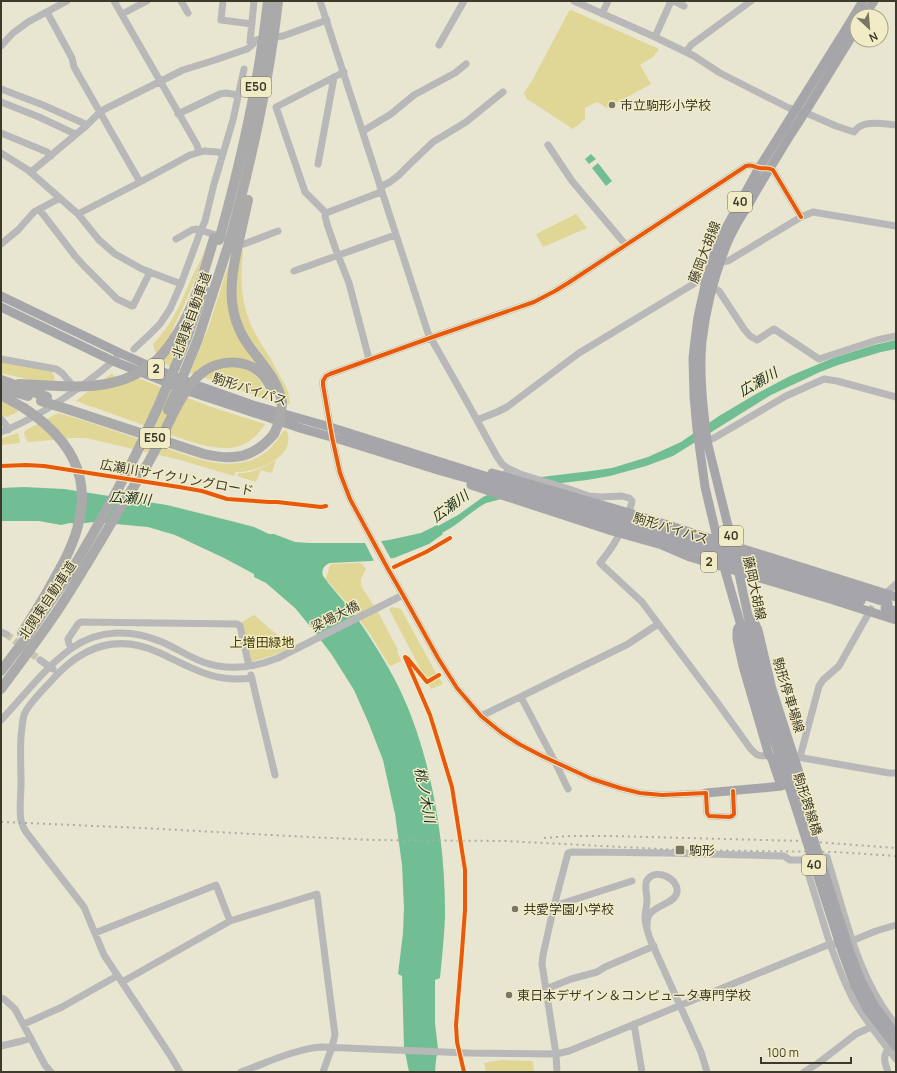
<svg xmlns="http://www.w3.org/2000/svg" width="897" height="1073" font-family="Manrope,'Noto Sans JP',sans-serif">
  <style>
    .green { fill: #e0d696 }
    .water { fill: #72be94 }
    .pier { fill: #e8e5d0 }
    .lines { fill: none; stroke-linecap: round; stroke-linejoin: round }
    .minor-tunnel { stroke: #c6c3af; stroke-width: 7; stroke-dasharray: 7 3.5; stroke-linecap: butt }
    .minor { stroke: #b8b8b9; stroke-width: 7 }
    .major { stroke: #a6a6aa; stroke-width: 9 }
    .highway { stroke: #abaaab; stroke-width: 10 }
    .rail { stroke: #acaca7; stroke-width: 2; stroke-dasharray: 2 4; stroke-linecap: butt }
    .major-bridge { stroke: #a6a6aa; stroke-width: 9 }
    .highway-bridge { stroke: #abaaab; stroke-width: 10 }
    .cycleway-casing { stroke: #f2ecc6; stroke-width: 6 }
    .cycleway { stroke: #e8590c; stroke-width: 4 }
    .poi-dot { fill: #787665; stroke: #f2ecc6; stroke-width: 1.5 }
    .labels { text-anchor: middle; stroke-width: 3; stroke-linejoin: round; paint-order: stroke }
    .shield { fill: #f2ecc6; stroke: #736f5a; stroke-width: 1 }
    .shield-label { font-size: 12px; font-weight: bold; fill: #3c3a2b }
    .poi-label { font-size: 13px; fill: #3c3a2b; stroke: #f2ecc6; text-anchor: start }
    .street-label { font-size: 13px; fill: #3c3a2b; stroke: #f2ecc6 }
    .park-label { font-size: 13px; fill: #463d00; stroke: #f2ecc6 }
    .water-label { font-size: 14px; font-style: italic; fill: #172f23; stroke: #f2ecc6 }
  </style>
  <rect width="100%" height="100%" fill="#e8e5d0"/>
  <!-- green -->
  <path class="green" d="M571,10L659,49L653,57L640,65L651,84L607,108L597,102L585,108V119L573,129L527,99L524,93L533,79L569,11Z
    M576,214L587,228L543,247L536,234Z
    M208,241L209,242C202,262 194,283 185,303C182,311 172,327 171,335L156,355L153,344C174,323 181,301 193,275C199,264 204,253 208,241Z
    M240,250H243C241,273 240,296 248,317C253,332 262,345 270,358C275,367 280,376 285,385L288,392L290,404L287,403C282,390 279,377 271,366C260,350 245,337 240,317C233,295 237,272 240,250Z
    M228,266L230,267L227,296L230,316L262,369L249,363L194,375L190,373L209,326Z
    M183,332L170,366L161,362Z
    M1,361L51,371L54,375L55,383L40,382L1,373Z
    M234,366C255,371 263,379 268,400L203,377L217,369Z
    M112,373L116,379L125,373L211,407L265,424C257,438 244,447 228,448C206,449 181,438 160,431C132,421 104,411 76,401Z
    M1,401L19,411L7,417L1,415Z
    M58,413C91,422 122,434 154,444C181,453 211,467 239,463C261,460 273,448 284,430L287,431C288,435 289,439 288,443C284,462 252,473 236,472L234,476L180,460L86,438H73L29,442L27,441L24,433L26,430Z
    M17,433H18L20,442L18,443L1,445V439Z
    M276,460L272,473L261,470L256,482L237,476L239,473C252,474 265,467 276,460Z
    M360,563L362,564L366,569L361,579V586L379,614L398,650L397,651L401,660V661L391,666L389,665L370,634L352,609L326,579L330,565L332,564Z
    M392,607L401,609L436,673L443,684L431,689L389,609Z
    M254,615L283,640L290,648L271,656L250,662L241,623L252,616Z
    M501,1060L533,1061L534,1072H486L484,1063Z"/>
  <!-- water -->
  <path class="water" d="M591,154L596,159L589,164L585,159Z
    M598,163L612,181L606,186L592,168Z
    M896,340V349L881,352L838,365L820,372L771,395L673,456L646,466L610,476L587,480L562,483L486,503C470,512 458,525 442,533L443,534L429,544L394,558L371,561L330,563C324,565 321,570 323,576C331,587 341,598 350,609C366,630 381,654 394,678C430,746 446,840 445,918C444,938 442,958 440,978L435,980V1023L438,1049L436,1060L435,1072H409L404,1047L402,976L398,974L403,933L404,908L402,865L395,814L383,760L369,724L354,690L332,655L314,631L295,608L266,583L254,577V574L224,558L175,535L148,527L94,522L76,524L70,523L61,525L39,521H1V488L24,487L64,489L167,505L235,522L254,527L269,534H274L295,542L310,543H366L389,540L421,533L437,525L438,526L458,515L483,497L496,491L541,477L591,471L612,468L648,457L681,442L719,416L756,394L790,376L833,358L874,345Z"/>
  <!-- pier -->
  <path class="pier" d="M380,539L392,561L375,563L364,541Z"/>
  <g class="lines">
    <!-- minor-tunnel -->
    <path class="minor-tunnel" d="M6,634L40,660"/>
    <!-- minor -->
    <path class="minor" d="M114,1L197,145L199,152
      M181,1L188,13
      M223,1L221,20L252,24
      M320,1L428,333L467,402L496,455L502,464L509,469
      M574,1L655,37L694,56L720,73L789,108L804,112L836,126L854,132C862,119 883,124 896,125
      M674,1L684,6
      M47,12L72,58L74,67L140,182
      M122,14L147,1
      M602,14L608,1
      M655,37L671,1
      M253,44L250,42L254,1
      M439,45L464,1
      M1,46L13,33L28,22L67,1
      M686,52L691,45L751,1
      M1,89L43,105L83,123L86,126
      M1,102L39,117L73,133L75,135
      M178,114L220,94L226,93L238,95
      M363,131L391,114L414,95L455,73L466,64
      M1,133L47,152L51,156
      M548,145L572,181L625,244
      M1,153L28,170L78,214L99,240L115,254L142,269L181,284
      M318,164L334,77
      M31,172L86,126L99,113L105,109L183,70L215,60L247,49L253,44L256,40L283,36L327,20
      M380,187L390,182L399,175L410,164L433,142L466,122L503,92
      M39,209L75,256L84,266L117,299L132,306H133L150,272
      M326,213L305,192L276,107L344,72
      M326,213L325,216L327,224L336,250L349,283L369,359
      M326,213L381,192
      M78,214L142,181L190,155L204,151L217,152L223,153
      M176,239L192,230L197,229L244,244L278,231
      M1,244L18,230L34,212L60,198
      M720,262L728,261L801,217L813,212L896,226
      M294,271L395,235
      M712,287L719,291L744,329L750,336L757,340L774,329L819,359L877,340L896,336
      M134,349L149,335L160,324L170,309L181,284L201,230L205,221L214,184L233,120L244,69
      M1,359L56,369L62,373L75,388
      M1,419L6,425L8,430
      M477,420L497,412L507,407L579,353L695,283L701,281H706
      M1,432C29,421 55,405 80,387C92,378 105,369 116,358
      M707,441L714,438L786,396L824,379L837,381L896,397
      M506,473L509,469L520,474L569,489L589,496L600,497L622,496L629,498L632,501L629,513L627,517
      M621,530C616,543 608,553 600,563L642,602L717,702L750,748C757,756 759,757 769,755
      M883,596L896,584
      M1,632L6,634
      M72,648L69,644L68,639L78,624L81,622L237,624L240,626L248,662
      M40,660L53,669
      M251,675L275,775
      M521,697L555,762L568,789
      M481,716L628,644L658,624
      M1,720C24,696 44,668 72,648C99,629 132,629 162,642C176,648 189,657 203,662C228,671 253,668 278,658L403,595
      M797,757L889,773H896
      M800,757L819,686L823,680L839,666L871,609
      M733,791L734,814L732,816L729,817L709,816L707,813L706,793L662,795L640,793L620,788L592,779L542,756L519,744L502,733L481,716L457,688L438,658L403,595L388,569L350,499L340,473L332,437L323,385V381L326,376L330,374L430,338L534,302L555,291L568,283L746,166C752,164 754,167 760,168C765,169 768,167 773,170L801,217
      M816,858L827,857C845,914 857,978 896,1025
      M554,906L632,881
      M647,927C647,923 647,918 649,915C655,905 676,903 677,892C679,879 657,868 648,879C647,880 646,882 646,884C645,889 647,894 647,900C647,906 645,912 645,918C645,924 648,933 650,939L701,1052L707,1072
      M95,933L216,885L230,921
      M849,942L876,931L896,925
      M835,944H830C837,963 844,983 854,1001C866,1021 881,1040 896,1059
      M122,982L230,921L317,894L335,1035L332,1047L323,1072
      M546,989L571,979L597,972L605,967L654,946
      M1,998L4,999L15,1009L45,1065L51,1072
      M24,1024L62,1007L117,976
      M634,1024L642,1072
      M1,1046L22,1041L31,1038
      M180,1072L170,1055L104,955L84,907L26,832C24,829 22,825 21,821C19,809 21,795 21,782C21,767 20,751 21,736C22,730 22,722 24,715C27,705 44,689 52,680C82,646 117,633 160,653C192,668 214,683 252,678
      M241,1072C266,1063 295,1049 321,1047L468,1053L556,1054L569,1051L830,944L804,860H790L784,856C713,854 642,852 572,852L568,853L554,906L543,955L542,964L556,1054L557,1072
      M804,1072L817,1064L856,1034L871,1027
      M888,1072C885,1062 882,1058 888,1049"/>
    <!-- major -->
    <path class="major" d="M864,16L874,1
      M1,296L120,353L163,372L196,385L253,405L330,427L570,503
      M1,307L113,361L191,392L303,429L345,441L441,471L491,485L568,510
      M492,473L636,515L896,597
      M471,485L612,531L662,545L690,557L830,599L896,620
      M885,608L896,611
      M741,625L738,628L737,631V639L743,666L768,752L769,755L772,759L781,786
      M782,742L764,686L758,662L733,546L707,441C703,407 699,374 702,341C706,307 715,273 728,241C734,228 741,216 749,204C762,180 777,157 791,134C814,99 835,63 857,28
      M775,743L757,688L744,636L724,567L705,487L697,429L694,396L693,358L695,340L698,317L706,281L715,252L727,226L759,168L846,29L863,1
      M706,793L772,787L781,786L801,779L772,689L758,630L753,619
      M862,983L874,1005L896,1035
      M855,986L867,1009L896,1047"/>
    <!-- highway -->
    <path class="highway" d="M238,245C229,284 226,317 252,350C265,367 278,381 282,403
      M158,359C189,326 202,280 214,238
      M175,367L188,335L204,288
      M185,371L198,339L229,243
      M198,376C220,356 256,357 270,386
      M1,380L47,397
      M19,384L58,386
      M1,389L7,390L28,396
      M1,395L24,408
      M70,410L204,454C234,461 254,458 274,434
      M22,633L43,599L61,567
      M1,671L26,638L73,568
      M1,689C20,663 40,637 58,610C81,575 102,539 123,503"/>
    <!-- rail -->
    <path class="rail" d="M1,822L143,828L289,836L373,840L505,841L680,850L836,852L896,856
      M544,838L570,836H610L802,841L896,848"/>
    <!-- major-bridge -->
    <path class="major-bridge" d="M570,503L888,603
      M568,510L861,601
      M782,742L850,952L862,983
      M775,743L843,954L855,986"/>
    <!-- highway-bridge -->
    <path class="highway-bridge" d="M219,240C241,162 259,82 268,1
      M229,243C251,163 269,83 278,1
      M238,245L248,200
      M58,386C95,388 129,385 158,359
      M41,401L70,410
      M24,408C88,450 97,501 61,567
      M168,410L185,371
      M274,434L280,420L282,403
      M123,503C134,486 146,469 155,450C169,425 178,397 198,376
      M73,568C96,529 119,489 139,448C152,421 164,394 175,367"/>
    <defs>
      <path id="cycleway" d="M1,466L26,465L44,466L179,487L202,491L227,499L269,502H277L321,507L326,506
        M394,567L426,552L450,538
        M439,675L427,682L408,659L405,657L430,715L439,744L452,787L465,870V910L462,951L456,1025L457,1042L464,1072
        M733,791L734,814L732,816L729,817L709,816L707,813L706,793L662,795L640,793L620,788L592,779L542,756L519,744L502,733L481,716L457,688L438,658L403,595L388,569L350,499L340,473L332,437L323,385V381L326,376L330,374L430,338L534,302L555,291L568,283L746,166C752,164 754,167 760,168C765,169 768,167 773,170L801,217"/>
    </defs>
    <!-- cycleway casing -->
    <use href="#cycleway" class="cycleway-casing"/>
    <!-- cycleway -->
    <use href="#cycleway" class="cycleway"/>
  </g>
  <!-- markers -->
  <g class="poi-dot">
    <circle cx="612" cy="105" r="4"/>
    <rect x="675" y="845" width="10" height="10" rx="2"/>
    <circle cx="515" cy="909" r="4"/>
    <circle cx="509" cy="995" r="4"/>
  </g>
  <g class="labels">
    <!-- shield labels -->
    <g class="shield">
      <rect x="241" y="77" width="30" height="20" rx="3"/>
      <rect x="728" y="192" width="24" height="20" rx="3"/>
      <rect x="148" y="359" width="16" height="20" rx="3"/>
      <rect x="140" y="428" width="30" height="20" rx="3"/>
      <rect x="719" y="526" width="24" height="20" rx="3"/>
      <rect x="701" y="552" width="16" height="20" rx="3"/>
      <rect x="802" y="855" width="24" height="20" rx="3"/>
    </g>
    <g class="shield-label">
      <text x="256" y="91">E50</text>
      <text x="740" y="206">40</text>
      <text x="156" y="373">2</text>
      <text x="155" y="442">E50</text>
      <text x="731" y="540">40</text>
      <text x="709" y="566">2</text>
      <text x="814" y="869">40</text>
    </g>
    <!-- poi labels -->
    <g class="poi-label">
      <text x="620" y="110">市立駒形小学校</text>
      <text x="689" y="855">駒形</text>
      <text x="523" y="914">共愛学園小学校</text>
      <text x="517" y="1000">東日本デザイン＆コンピュータ専門学校</text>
    </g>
    <!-- street labels -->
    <g class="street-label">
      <text transform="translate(704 252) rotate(-69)" y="5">藤岡大胡線</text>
      <text transform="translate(191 315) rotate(-70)" y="5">北関東自動車道</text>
      <text transform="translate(250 389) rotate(18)" y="5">駒形バイパス</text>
      <text transform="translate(177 477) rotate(10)" y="5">広瀬川サイクリングロード</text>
      <text transform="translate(671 528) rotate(17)" y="5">駒形バイパス</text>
      <text transform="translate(755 588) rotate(78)" y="5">藤岡大胡線</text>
      <text transform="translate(47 600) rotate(-56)" y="5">北関東自動車道</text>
      <text transform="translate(335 616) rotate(-27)" y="5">梁場大橋</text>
      <text transform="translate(789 695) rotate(73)" y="5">駒形停車場線</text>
      <text transform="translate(808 804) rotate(72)" y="5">駒形跨線橋</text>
    </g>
    <!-- park labels -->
    <g class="park-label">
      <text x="262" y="647">上増田緑地</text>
    </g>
    <!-- water labels -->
    <g class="water-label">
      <text transform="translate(758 382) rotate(-30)" y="5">広瀬川</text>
      <text transform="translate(130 498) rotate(5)" y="5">広瀬川</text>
      <text transform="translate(450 506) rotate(-36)" y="5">広瀬川</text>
      <text transform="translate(425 795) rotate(79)" y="5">桃ノ木川</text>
    </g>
  </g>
  <!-- border -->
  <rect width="897" height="1073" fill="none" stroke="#3c3a2b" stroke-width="4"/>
  <!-- north arrow -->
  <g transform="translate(869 28) rotate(154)"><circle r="19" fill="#f2ecc6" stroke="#a9a588"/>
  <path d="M0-3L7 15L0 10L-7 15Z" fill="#787665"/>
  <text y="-6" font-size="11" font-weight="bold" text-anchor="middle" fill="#3c3a2b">N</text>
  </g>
  <!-- scale -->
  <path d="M761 1057v6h90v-6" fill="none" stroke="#3c3a2b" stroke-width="2"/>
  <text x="767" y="1057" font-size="12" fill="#3c3a2b" stroke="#f2ecc6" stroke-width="3" paint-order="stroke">100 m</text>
</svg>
